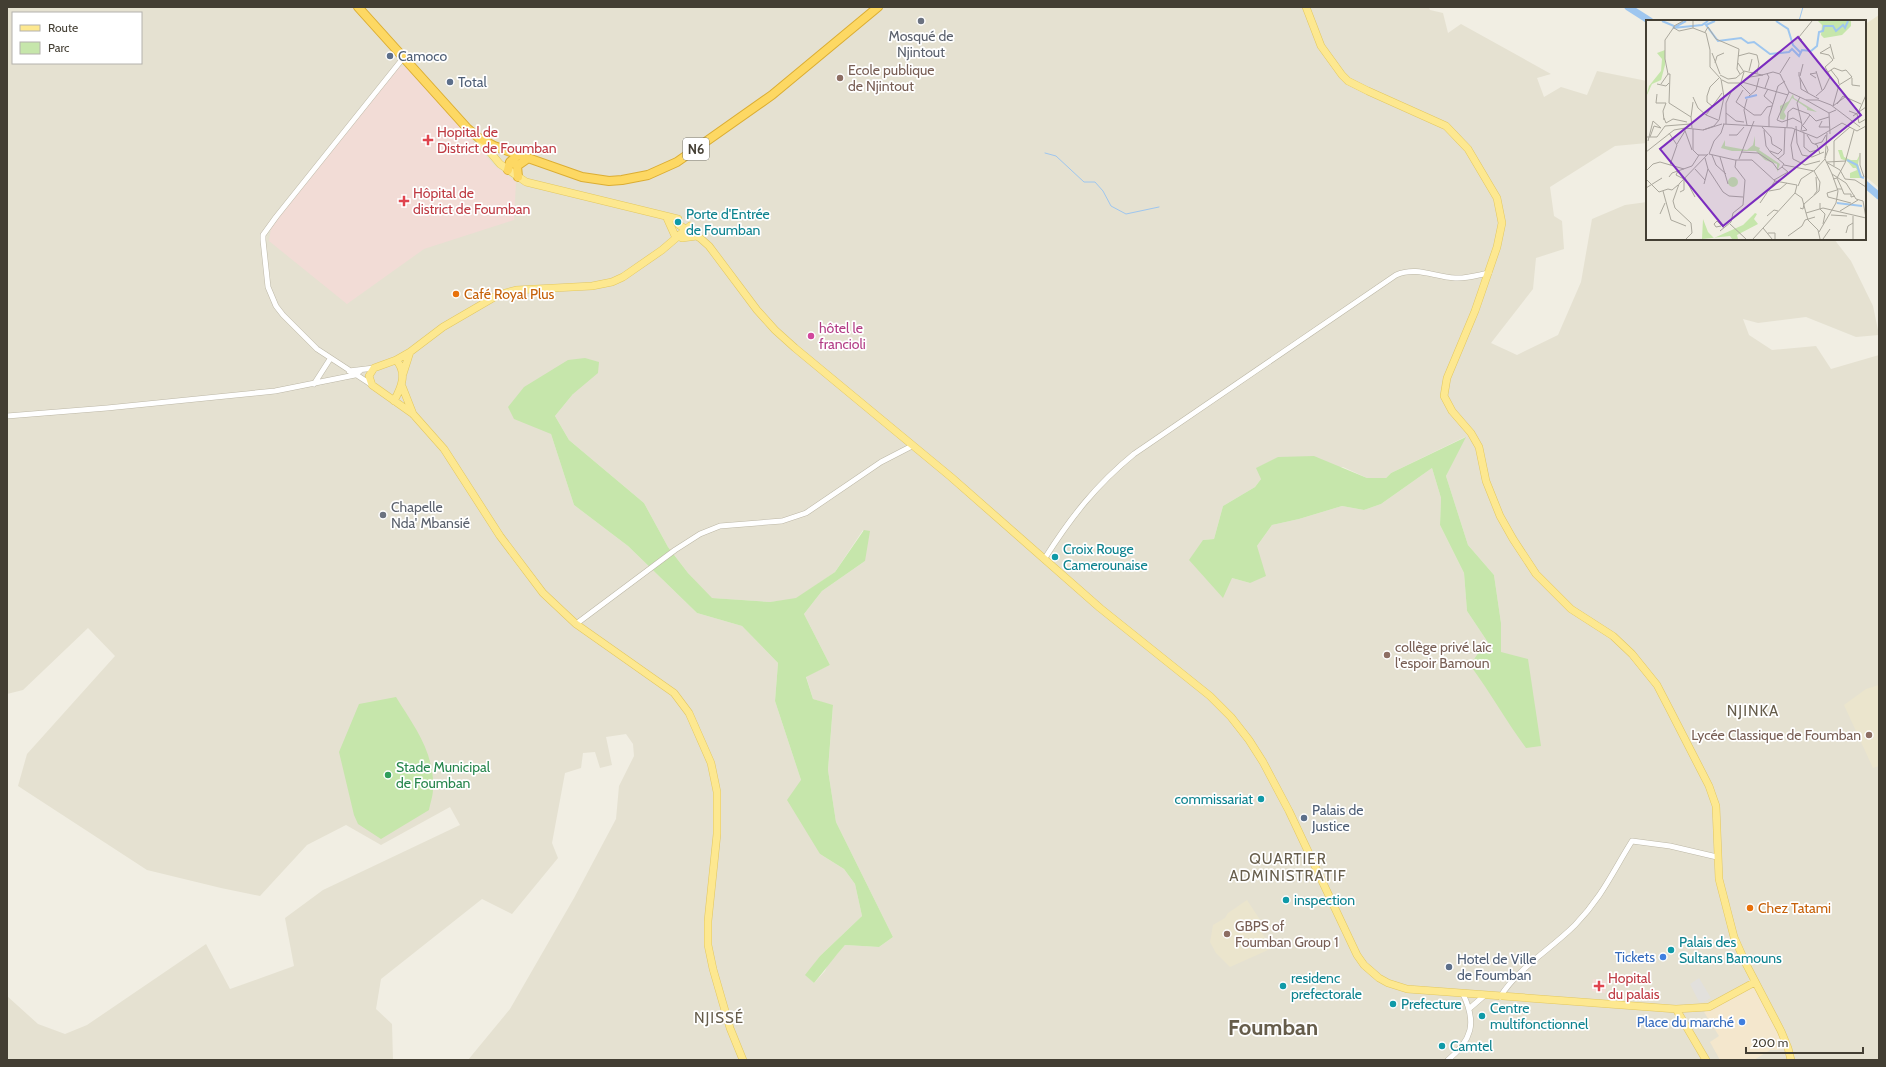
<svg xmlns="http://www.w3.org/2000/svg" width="1886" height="1067" font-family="Cabin,sans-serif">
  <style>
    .residential { fill: #e5e1d1; fill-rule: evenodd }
    .commercial { fill: #f4e7cd }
    .education { fill: #ebe5cd }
    .medical { fill: #f2dcd6 }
    .green { fill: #c6e6ab }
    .parking { fill: #e2e0dc }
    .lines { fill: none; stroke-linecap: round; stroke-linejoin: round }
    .stream { stroke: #9ec6ef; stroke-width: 1 }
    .river { stroke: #9ec6ef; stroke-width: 7 }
    .minor-casing { stroke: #bcb7a6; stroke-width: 6 }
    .major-casing { stroke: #e2c760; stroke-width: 8 }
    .highway-casing { stroke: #dbad33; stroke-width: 10 }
    .minor { stroke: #fff; stroke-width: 5 }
    .major { stroke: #fde890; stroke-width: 7 }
    .highway { stroke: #fdd863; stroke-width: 8 }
    .worship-dot { fill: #6b7280; stroke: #fff; stroke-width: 1.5 }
    .service-dot { fill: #5c6f8a; stroke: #fff; stroke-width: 1.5 }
    .education-dot { fill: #8d6e63; stroke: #fff; stroke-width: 1.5 }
    .health-dot { fill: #e0444e; stroke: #fff; stroke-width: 1.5 }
    .culture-dot { fill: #0f9aa8; stroke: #fff; stroke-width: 1.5 }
    .food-dot { fill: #e8710a; stroke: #fff; stroke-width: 1.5 }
    .hotel-dot { fill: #d1479c; stroke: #fff; stroke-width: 1.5 }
    .leisure-dot { fill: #2e9e5b; stroke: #fff; stroke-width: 1.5 }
    .shop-dot { fill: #3f7fe0; stroke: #fff; stroke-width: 1.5 }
    .labels { text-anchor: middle; stroke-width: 3.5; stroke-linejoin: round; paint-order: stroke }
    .shield { fill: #fff; stroke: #7b7870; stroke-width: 1 }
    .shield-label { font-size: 13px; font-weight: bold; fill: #433e33 }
    .worship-label { font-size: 14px; fill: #5b616d; stroke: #fff }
    .service-label { font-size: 14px; fill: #4e5e75; stroke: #fff; text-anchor: start }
    .education-label { font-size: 14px; fill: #785e54; stroke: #fff; text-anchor: start }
    .health-label { font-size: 14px; fill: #be3a42; stroke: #fff; text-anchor: start }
    .culture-label { font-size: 14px; fill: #0d838f; stroke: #fff; text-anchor: start }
    .food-label { font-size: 14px; fill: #c56008; stroke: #fff; text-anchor: start }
    .hotel-label { font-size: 14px; fill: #b23c85; stroke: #fff; text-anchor: start }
    .leisure-label { font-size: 14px; fill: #27864d; stroke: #fff; text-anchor: start }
    .shop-label { font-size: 14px; fill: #366cbe; stroke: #fff; text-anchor: end }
    .neighbourhood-label { font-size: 15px; letter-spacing: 1px; fill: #665d4b; stroke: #fff }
    .town-label { font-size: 22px; font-weight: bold; fill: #665d4b; stroke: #fff }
    .inset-river { fill: none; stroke: #9ec6ef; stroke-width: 2 }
    .inset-road { fill: none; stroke: #aba89d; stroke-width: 1 }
    .view { fill: #7b2cbf; fill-opacity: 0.15; stroke: #7b2cbf; stroke-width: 2 }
    .inset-edge { fill: none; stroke: #433e33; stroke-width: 2 }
  </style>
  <rect width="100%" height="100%" fill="#f1eee3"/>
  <!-- residential -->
  <path class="residential" d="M7,7H1429L1430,10L1443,13L1448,33L1461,24L1551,74L1537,78L1544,97L1561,87L1587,95L1597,71L1647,81V143L1615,146L1550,187L1554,216L1562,221L1564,249L1536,258L1533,289L1491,343L1517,355L1558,335L1581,282L1592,219L1625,205L1647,202V239H1834L1851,261L1873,306L1879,335L1856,337L1806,317L1758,323L1743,319L1749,335L1772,350L1816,346L1831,369L1879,355V1060H468L510,1009L574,898L616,819L619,786L634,756L633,744L626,734L606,737L612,765L600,768L595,752L583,753L581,768L565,773L552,843L558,858L512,914L482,899L381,979L376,1009L392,1024L393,1060H7V996L38,1024L65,1034L87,1025L206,944L230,989L294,966L285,918L323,890L460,825L450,807L381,845L346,825L307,845L260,896L221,888L147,870L18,786L27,754L115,656L88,628L23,690L7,694ZM13,13H141V63H13ZM524,387L573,394L555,416L569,440L644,503L668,547L688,573L711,598L770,602L796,599L835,572L863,530L865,561L822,591L804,614L830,665L806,676L813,699L833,706L828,770L836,822L893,937L879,947L845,945L828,964L825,971L814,983L806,975L820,956L862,916L855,884L844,869L820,854L801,780L775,701L778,663L742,626L697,613L628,546L574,505L551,434ZM1465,437L1446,476L1468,545L1494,575L1501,623V652L1482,680L1471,665L1493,650L1467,611L1464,573L1440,525L1441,498L1432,468L1381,504L1364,510L1342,506L1299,519L1272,525L1257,546L1250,583L1232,578L1203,540L1214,539L1223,506L1255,487L1261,479L1343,467L1367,478H1386L1391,473Z"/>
  <!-- commercial -->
  <path class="commercial" d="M1754,987L1786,1049L1770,1050L1754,1060H1720L1710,1042L1719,1036L1704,1012Z"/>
  <!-- education -->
  <path class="education" d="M1879,15V188L1865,176V31L1867,23Z
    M1879,685V766L1873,768L1844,705L1866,689Z
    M1247,900L1266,929L1262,933L1267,941L1272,938L1277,946L1230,967L1216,953L1210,942L1213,925L1225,918L1228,913Z"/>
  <!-- medical -->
  <path class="medical" d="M406,66L494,165L516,182L514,220L424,249L347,304L269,241L271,227L391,75L400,67Z
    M1593,979L1607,981L1605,993L1592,991Z"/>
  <!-- green -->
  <path class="green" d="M585,358L599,362L598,373L573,394L555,416L569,440L644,503L668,547L688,573L712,598L770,602L796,598L835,572L864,530L870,531L865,561L822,591L804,614L830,665L806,677L813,699L833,705L828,770L836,822L893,937L879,947L845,945C834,957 825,970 814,983L805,975L820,956L862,916L855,884L844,869L820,854L787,800L801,780L775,701L778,663L742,626L697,613L628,546L574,505L551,434L514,419L508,407L524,387L568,360Z
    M1466,437L1446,476L1468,545L1494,575L1501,623V652L1528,659L1541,746L1526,748C1506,721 1490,692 1470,665L1479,652L1493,650L1467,611L1464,573L1440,525L1441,498L1432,468L1381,504L1364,510L1342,506L1299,519L1272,525L1257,546L1266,576L1250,583L1232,578L1223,598L1189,560L1203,540L1214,539L1223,506L1255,487L1261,479L1256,468L1278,457L1314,456L1367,478H1386L1391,473Z
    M396,697C414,726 435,753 433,789C433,796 430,804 429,810L381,839L358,824L354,815L339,752L359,704Z"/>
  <!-- parking -->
  <path class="parking" d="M1699,978L1711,998L1703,1002H1699L1690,984Z"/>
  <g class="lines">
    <!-- stream -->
    <path class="stream" d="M1799,21L1803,7
      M1045,153L1056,156L1084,182H1095L1103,191L1111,206L1126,214L1159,207"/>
    <!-- river -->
    <path class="river" d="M1628,7L1650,21
      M1865,184L1879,196"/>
    <defs>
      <path id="minor" d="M349,371L374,368
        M314,384L330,359
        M372,385L317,349L283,315L276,306L268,287L263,240V235L276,217L404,57
        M7,416L107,408L275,391L355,375L361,370
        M1045,558C1071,517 1096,485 1134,454L1396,275C1417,266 1434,277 1455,278C1466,279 1478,275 1489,273
        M576,624L675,550L700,534L720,526L782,521L806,513L881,462L912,446
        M1500,997C1519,967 1550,950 1575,925C1602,897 1612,873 1632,841L1670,846L1717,857
        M1470,1008L1485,995
        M1448,1060C1472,1040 1477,1023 1463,994"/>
      <path id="major" d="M1306,7L1321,46L1342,75L1348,81L1368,91L1446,126L1468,149L1497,198L1502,223L1497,247L1475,311L1447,378L1444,396L1452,411L1471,433L1479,447L1486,481L1500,516L1513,539L1536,574L1571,609L1613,636L1632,654L1657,685L1670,710L1709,786L1716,806L1719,879L1734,937L1746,964L1781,1031L1788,1048L1791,1060
        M479,139L500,164L526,182L678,219
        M667,218L676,238
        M679,225L700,238L709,246L757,310L775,330L795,348L951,477L1100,608L1210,696L1231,717L1249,740L1263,762L1289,811L1357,955L1364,965L1379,978L1388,983L1407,989L1676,1009L1706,1060
        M690,226L662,250L623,277L612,282L592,286L516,290L498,295L443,327L410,352L396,360L374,368L369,376L372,385L413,414L444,449L500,536L543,593L576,624L674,693L689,713L711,763L717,792V834L708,921V945L713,969L730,1028L743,1060
        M682,238L697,236
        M403,374L410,352
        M402,386L413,414
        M394,401C401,388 408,373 396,360
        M1676,1009L1709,1007L1755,982"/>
      <path id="highway" d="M358,7L467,128L479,138L494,146L582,177L609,181L622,180L648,175L677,162L772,95L878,7
        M508,170L510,162L518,155
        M518,177L517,166L527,159"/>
    </defs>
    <!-- minor casing -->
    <use href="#minor" class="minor-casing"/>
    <!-- major casing -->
    <use href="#major" class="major-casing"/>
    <!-- highway casing -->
    <use href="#highway" class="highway-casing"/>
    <!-- minor -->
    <use href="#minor" class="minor"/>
    <!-- major -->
    <use href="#major" class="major"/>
    <!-- highway -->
    <use href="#highway" class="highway"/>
  </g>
  <!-- markers -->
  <g class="worship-dot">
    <circle cx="921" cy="21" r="4"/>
    <circle cx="383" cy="515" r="4"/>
  </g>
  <g class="service-dot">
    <circle cx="390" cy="56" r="4"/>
    <circle cx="450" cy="82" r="4"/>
    <circle cx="1304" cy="818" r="4"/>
    <circle cx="1449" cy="967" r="4"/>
  </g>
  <g class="education-dot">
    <circle cx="840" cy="78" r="4"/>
    <circle cx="1387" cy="655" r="4"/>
    <circle cx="1869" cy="735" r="4"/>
    <circle cx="1227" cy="934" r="4"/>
  </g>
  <g class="health-dot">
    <path d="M426 134h4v4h4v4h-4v4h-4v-4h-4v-4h4z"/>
    <path d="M402 195h4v4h4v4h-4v4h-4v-4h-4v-4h4z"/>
    <path d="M1597 980h4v4h4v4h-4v4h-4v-4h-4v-4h4z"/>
  </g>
  <g class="culture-dot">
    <circle cx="678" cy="222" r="4"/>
    <circle cx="1055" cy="557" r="4"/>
    <circle cx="1261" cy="799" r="4"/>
    <circle cx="1286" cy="900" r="4"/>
    <circle cx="1671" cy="950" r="4"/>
    <circle cx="1283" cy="986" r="4"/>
    <circle cx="1393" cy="1004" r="4"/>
    <circle cx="1482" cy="1016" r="4"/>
    <circle cx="1442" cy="1046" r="4"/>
  </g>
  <g class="food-dot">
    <circle cx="456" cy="294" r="4"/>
    <circle cx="1750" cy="908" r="4"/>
  </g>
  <circle class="hotel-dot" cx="811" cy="336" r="4"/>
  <circle class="leisure-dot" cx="388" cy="775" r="4"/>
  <g class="shop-dot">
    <circle cx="1663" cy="957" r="4"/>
    <circle cx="1742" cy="1022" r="4"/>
  </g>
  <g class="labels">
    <!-- shield labels -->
    <rect class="shield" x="683" y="138" width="26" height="22" rx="3"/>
    <g class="shield-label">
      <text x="696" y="154">N6</text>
    </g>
    <!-- worship labels -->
    <g class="worship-label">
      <text x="921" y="41">Mosqué de<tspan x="921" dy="16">Njintout</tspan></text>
      <text x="391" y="512" text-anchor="start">Chapelle<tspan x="391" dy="16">Nda' Mbansié</tspan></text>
    </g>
    <!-- service labels -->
    <g class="service-label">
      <text x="398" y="61">Camoco</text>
      <text x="458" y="87">Total</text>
      <text x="1312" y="815">Palais de<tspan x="1312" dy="16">Justice</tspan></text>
      <text x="1457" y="964">Hotel de Ville<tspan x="1457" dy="16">de Foumban</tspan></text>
    </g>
    <!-- education labels -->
    <g class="education-label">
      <text x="848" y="75">Ecole publique<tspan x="848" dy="16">de Njintout</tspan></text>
      <text x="1395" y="652">collège privé laîc<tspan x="1395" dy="16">l'espoir Bamoun</tspan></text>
      <text x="1861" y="740" text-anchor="end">Lycée Classique de Foumban</text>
      <text x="1235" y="931">GBPS of<tspan x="1235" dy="16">Foumban Group 1</tspan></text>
    </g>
    <!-- health labels -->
    <g class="health-label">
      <text x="437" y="137">Hopital de<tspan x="437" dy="16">District de Foumban</tspan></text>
      <text x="413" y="198">Hôpital de<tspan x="413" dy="16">district de Foumban</tspan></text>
      <text x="1608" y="983">Hopital<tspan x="1608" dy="16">du palais</tspan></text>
    </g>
    <!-- culture labels -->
    <g class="culture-label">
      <text x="686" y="219">Porte d'Entrée<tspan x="686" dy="16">de Foumban</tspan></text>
      <text x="1063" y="554">Croix Rouge<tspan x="1063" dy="16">Camerounaise</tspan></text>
      <text x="1253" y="804" text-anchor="end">commissariat</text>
      <text x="1294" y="905">inspection</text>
      <text x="1679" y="947">Palais des<tspan x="1679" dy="16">Sultans Bamouns</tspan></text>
      <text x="1291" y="983">residenc<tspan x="1291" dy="16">prefectorale</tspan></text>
      <text x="1401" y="1009">Prefecture</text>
      <text x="1490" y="1013">Centre<tspan x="1490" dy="16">multifonctionnel</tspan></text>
      <text x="1450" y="1051">Camtel</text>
    </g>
    <!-- food labels -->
    <g class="food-label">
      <text x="464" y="299">Café Royal Plus</text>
      <text x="1758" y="913">Chez Tatami</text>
    </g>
    <!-- hotel labels -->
    <g class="hotel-label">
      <text x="819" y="333">hôtel le<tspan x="819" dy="16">francioli</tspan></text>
    </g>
    <!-- leisure labels -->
    <g class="leisure-label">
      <text x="396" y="772">Stade Municipal<tspan x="396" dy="16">de Foumban</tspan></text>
    </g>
    <!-- shop labels -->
    <g class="shop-label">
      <text x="1655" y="962">Tickets</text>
      <text x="1734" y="1027">Place du marché</text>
    </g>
    <!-- neighbourhood labels -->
    <g class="neighbourhood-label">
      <text x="1753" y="716">NJINKA</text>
      <text x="1288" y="864">QUARTIER<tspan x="1288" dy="17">ADMINISTRATIF</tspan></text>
      <text x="719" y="1023">NJISSÉ</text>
    </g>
    <!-- town labels -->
    <g class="town-label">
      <text x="1273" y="1035">Foumban</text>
    </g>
  </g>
  <!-- overview -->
  <g transform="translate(1646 20)">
    <rect width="220" height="220" fill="#f1eee3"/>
    <path d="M172,1H205V6L196,15L178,18L175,15L176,5ZM19,30V45L15,60L6,64L0,77L3,66L15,51L16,39L11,33ZM147,74L148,78L171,92L161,90V88L146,78L138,92L140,96L138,100L134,99V86L143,81ZM109,116V126L114,128L113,130L134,144L131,152V144L119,140L110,131H86L75,128L79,120V126L101,130L107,125ZM192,130H196L198,137L205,140H211L214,134L212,144L216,158H204V153L211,150L210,148H207L201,141L195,139ZM82 162a5 5 0 1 1 10 0a5 5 0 1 1-10 0ZM109,193L111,194L108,199L112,204L91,215L92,219H86L84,216L56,219L57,199L62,212L68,218L97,205Z" fill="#c6e6ab"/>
    <path class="inset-river" d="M16,1L28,6M40,1L27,8L56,5L62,1M69,1L60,5L72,21L95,18L102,23L108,22L124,34L143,32L146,29L153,36L156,30L165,31L171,26L173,12L177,11L178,6H187L190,11L197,5L199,8L202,1M130,1L142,9L147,25L155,33M99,78L111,75M201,140L211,145L215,157L218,158M191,183L216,186"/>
    <path class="inset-road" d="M37,1L28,6V8L33,11L47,8M28,7L19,20V39L22,54H24L23,83L45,97L46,108M59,12L62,7L70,19L93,29L91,49L94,54M156,20L153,17L166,1M184,24L188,39M184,27L174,33L183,35L187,40L179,47L182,52L188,48L196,51L200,50L206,57L193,65L187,86M66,33L74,54M92,36L103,33L111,35L113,44L111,53M69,43L71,36L78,33M92,43L98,52L95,62M185,50L192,59L193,64M103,51L106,39M170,51L176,70M153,52V56L162,73L173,79M134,53L144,37M170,53L164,54L170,58M74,55L82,59L90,58L98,51L116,55L127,52L134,54L143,72L160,80H172L185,85L214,107M154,56L157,44M154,58L155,69L162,73M206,58V65L214,66M76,60L82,63H94M96,62L142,75M93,63L104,74M11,64L20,66L23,63M15,64L22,54M119,68L123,57L121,54M122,69L118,76L127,84M97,70L90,82L108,95H115L121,87L126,86M143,72L131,100L136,102L147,98L156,103M11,74L10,83H20M103,76L110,70L113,58M170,76L178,69L184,57L182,52M47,77L52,88L60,95M154,77L151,83L156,105L155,111M101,79L98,90L101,105M160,80L183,93M191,84L197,76L215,84M66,86L61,82V76L64,67L73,58M187,86L199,77M203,91L211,94L213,103L220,99M213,91L220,75M80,93L90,101L98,102M207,96L220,87M45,97L47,82M18,98L20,103L27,99L41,102M18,100L17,91L20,83M72,100L60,95L76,73M176,101L173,107H183M77,104L146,108L171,118L196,103L211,111L220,106M78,104L75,113L68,121L63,134L89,140H106L129,161L151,165L149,173L156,178L160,193L177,188L220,198M80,104V83L86,70L104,57L117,55M157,105L164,95M150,106L151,123L156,135L166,137L178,132M116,107L125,117L126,124L136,130M123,107V97L132,66L139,61M141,107L142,92L147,88L163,94L170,101L183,97M38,108L46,130M47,109V130L52,135H61M149,109L145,125L147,139L159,145L174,141M57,110L76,104M118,110L120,126L125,133L138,144L136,147L142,152L128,160M156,111L161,110L156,105M23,113L31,125L24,145M158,113V127L164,132L171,130M181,113L179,139L186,154L200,163L210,179L217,181L220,198M184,114L183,93L190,90M83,115H91L98,107M161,115L166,123L171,125L174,134M0,117H11L19,106L44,104M4,117L8,106L15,108M2,121L7,101L15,108M31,124L39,111M169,124L176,122L180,115M124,131L132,134L136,130M0,132L28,110L39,108L57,110L68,106L73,100L78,77L75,59L64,47V30L60,13L47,8V1M95,132L112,133L127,143L132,150L136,147M214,133V145L218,157M66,135L70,145L80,154M74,137L82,164M179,138L182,130L181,126M93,139L108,101M132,139L138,134L139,108M180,142L194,150L199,159L209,160L220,167M181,142L200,141M138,145L168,151M188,146V121L204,107M49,149L59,160M62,149L77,172L83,176L97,177M0,151L7,144L14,142L38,149M32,151L30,155L38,159V170L34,172M23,157L26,153L46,146L53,135M39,158L49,177M191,158L196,169M0,159L13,172L22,169L26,170L32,165M187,159L191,158L199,143L208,110M58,164L62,149L59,138M152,166L155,159L167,151M0,168L16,158M191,169H196L198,174H205V177L209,176M191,170L181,173L182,177L205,183M17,171L25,200L40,206M123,171L134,169L141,163M168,175L171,171L170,157M114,183L129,161M174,183V189L179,194L177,204M154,188L157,189L158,184L173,171L174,162L168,151L179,139M194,191L212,180M160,193L162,200L172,210L174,219M14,194L19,183M185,195L201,196M121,196L128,190L132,191M207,196V219M84,204L100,219M75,206L70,207L68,204L71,201L78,208M117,208L126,219M74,211L85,202L87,193L97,185L99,160L89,147L90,140M173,212L190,183L192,171L186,154M122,213H129V219M200,213L202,206L207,203M142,216L156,206L159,200L169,197M40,219L46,213L45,203L29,188L27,181L33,164L62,134M107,219L149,173M177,219L184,209"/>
    <path class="view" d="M152,17L215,95L77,206L14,129Z"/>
    <rect width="220" height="220" class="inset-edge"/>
  </g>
  <!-- border -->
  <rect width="1886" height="1067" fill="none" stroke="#433e33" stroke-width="16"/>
  <!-- legend -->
  <rect x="12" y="12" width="130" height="52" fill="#ffffff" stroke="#b4b2ad"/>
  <rect x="20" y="25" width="20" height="6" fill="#fde890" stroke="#b4b2ad"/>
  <text x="48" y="32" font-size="12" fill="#433e33">Route</text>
  <rect x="20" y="42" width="20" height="12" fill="#c6e6ab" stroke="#b4b2ad"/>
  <text x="48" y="52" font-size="12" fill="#433e33">Parc</text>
  <!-- scale -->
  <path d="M1746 1047v6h117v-6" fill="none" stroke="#433e33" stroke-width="2"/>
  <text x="1752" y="1047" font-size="12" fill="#433e33" stroke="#ffffff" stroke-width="3" paint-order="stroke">200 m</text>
</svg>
